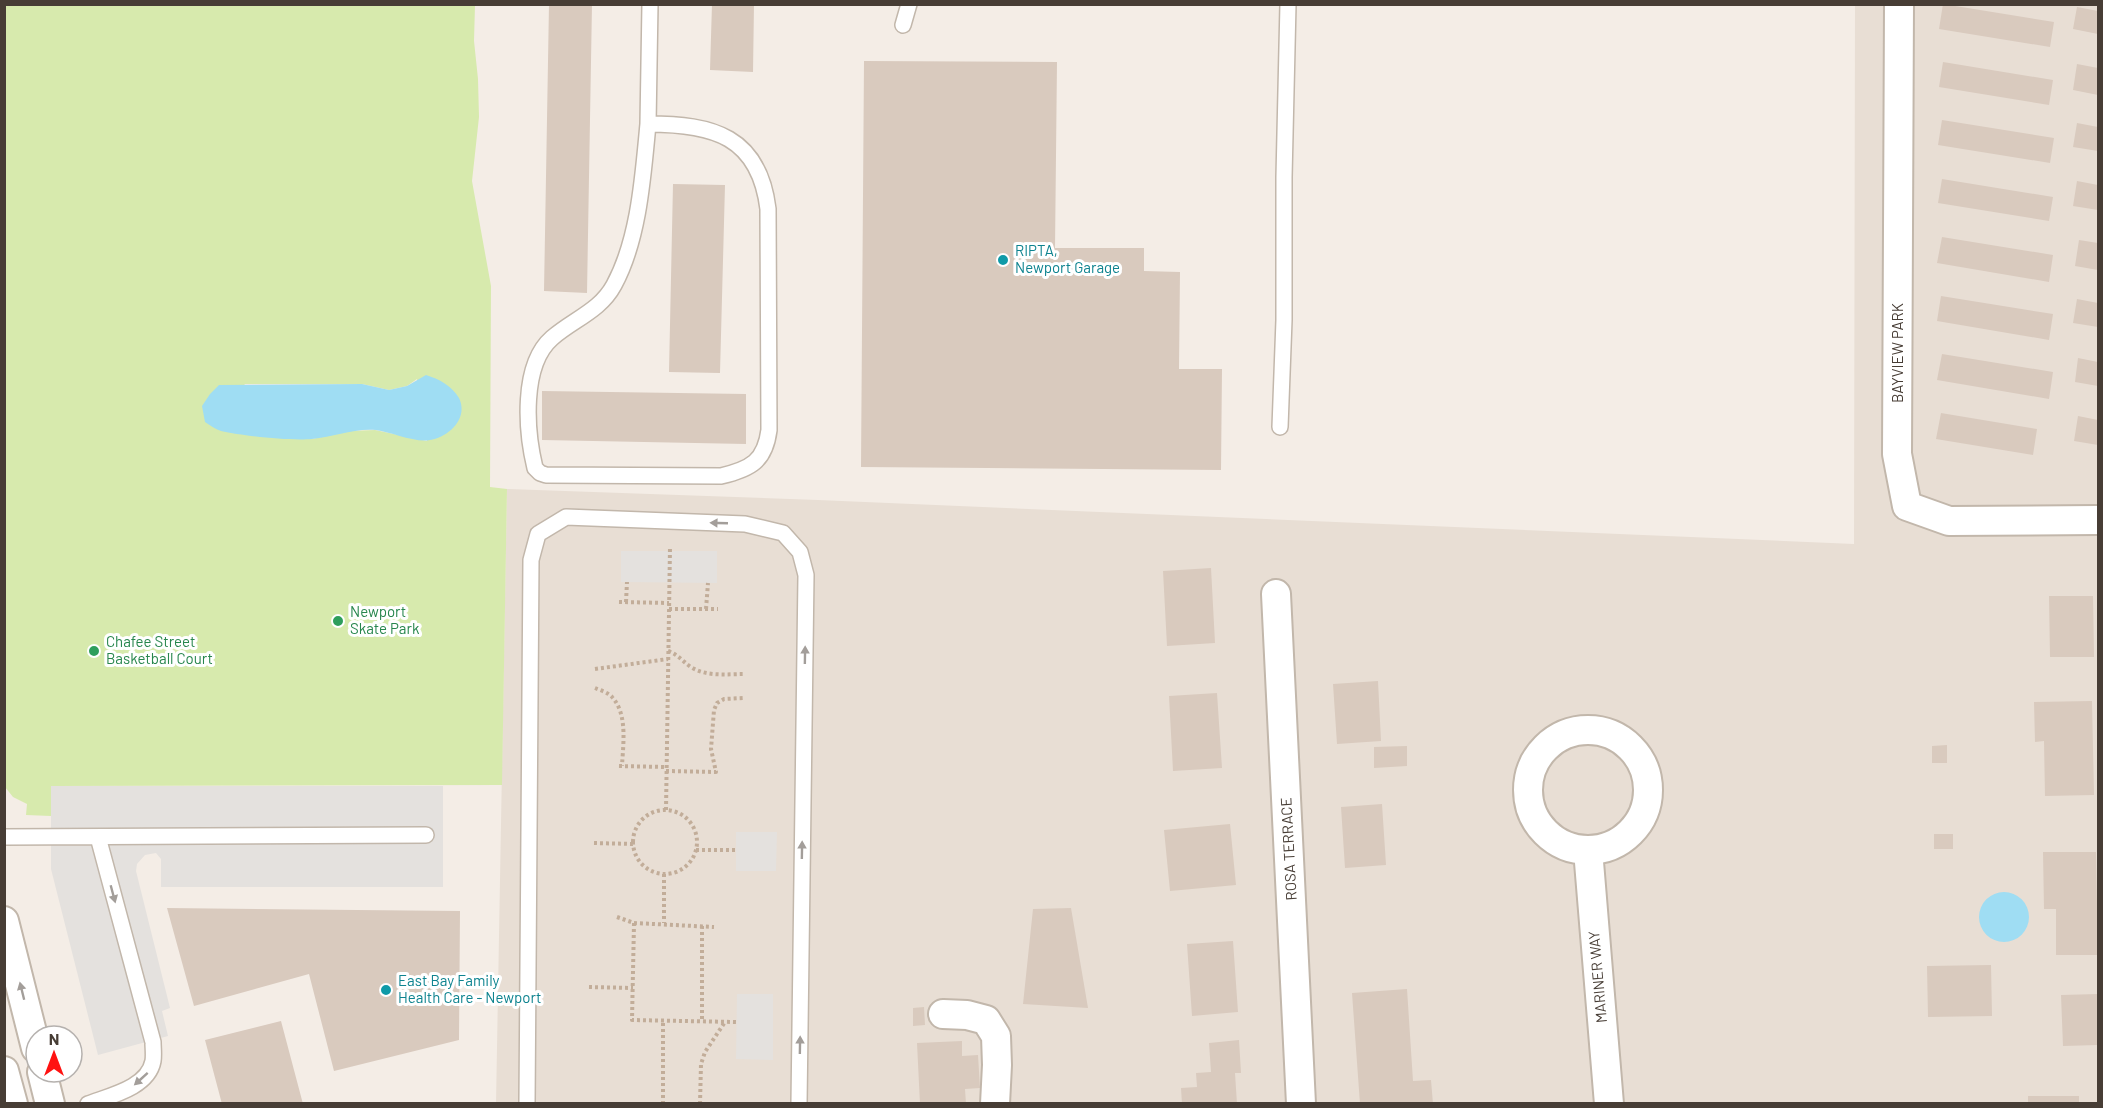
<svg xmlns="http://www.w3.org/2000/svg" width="2103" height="1108" font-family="Barlow,sans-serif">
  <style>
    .residential { fill: #e8ded4 }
    .green { fill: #d7eaad; fill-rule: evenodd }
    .parking { fill: #e4e1de }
    .water { fill: #9fddf3 }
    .building { fill: #d9cabe }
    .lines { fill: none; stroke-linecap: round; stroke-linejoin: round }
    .service-casing { stroke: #c2b7ab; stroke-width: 18 }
    .minor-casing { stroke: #c2b7ab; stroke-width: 32 }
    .path { stroke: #c2ad99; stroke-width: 4; stroke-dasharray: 3 3; stroke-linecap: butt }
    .service { stroke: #fff; stroke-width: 15 }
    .minor { stroke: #fff; stroke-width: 28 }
    .oneway { fill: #a39e9a }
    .culture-dot { fill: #0f9aa8; stroke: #fff; stroke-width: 2 }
    .leisure-dot { fill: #2e9e5b; stroke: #fff; stroke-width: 2 }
    .labels { text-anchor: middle; stroke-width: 6; stroke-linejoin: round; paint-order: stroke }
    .culture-label { font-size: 15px; fill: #0d838f; stroke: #fff; text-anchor: start }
    .street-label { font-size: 15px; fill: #473d35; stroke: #fff }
    .leisure-label { font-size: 15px; fill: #27864d; stroke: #fff; text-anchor: start }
  </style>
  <rect width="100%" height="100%" fill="#f4ede6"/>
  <!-- residential -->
  <path class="residential" d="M1855,5H2098V1103L496,1104L507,489L818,500L1854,544Z"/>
  <!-- green -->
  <path class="green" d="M5,5H475L474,41L478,79L479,117L472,181L491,286L490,487L507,489L502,785L51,786V816L26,815L27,804L13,797L5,787ZM417,379L427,441L375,430L349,431L312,439L244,384H362L389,390L407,386Z"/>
  <!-- parking -->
  <path class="parking" d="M621,551H717V583L621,582Z
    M51,786H443V887H161V859L156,853L145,855L137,864L136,871L170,1008L162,1011L168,1036L98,1055L51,869Z
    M736,832H777L776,871H736Z
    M737,994H773V1060L736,1059Z"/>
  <!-- water -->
  <path class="water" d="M426,375C439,379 452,386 459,398C469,419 448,437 430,440C415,443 391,432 376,430C354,428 334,437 312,439C290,441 243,436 221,431C215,429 210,425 205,422L202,406L210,394L219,385L362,384L389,390L407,386Z
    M1979 917a25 25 0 1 1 50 0a25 25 0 1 1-50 0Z"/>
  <!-- building -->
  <path class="building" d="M549,4H592L587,293L544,291Z
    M712,4H754L753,72L710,70Z
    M1943,4L2054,22L2050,47L1939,29Z
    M2077,7L2098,11V34L2073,29Z
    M864,61L1057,62L1055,248H1144V271L1180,272L1179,369H1222L1221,470L861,467Z
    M1943,62L2053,80L2049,105L1939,87Z
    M2077,64L2098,68V95L2073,90Z
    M1942,120L2054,138L2050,163L1938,145Z
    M2077,123L2098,127V151L2073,147Z
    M1942,179L2053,197L2049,221L1938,203Z
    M2077,181L2098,185V210L2073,206Z
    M673,184L725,185L720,373L669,372Z
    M1942,237L2053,255L2049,282L1937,263Z
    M2079,240L2098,243V270L2075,266Z
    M1941,296L2053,314L2049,340L1937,321Z
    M2077,299L2098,303V327L2073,323Z
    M1942,354L2053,372L2049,399L1937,380Z
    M2078,358L2098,362V386L2075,382Z
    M542,391L746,394V444L542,440Z
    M1941,413L2037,429L2033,455L1936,439Z
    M2078,416L2098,420V445L2074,441Z
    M1211,568L1215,643L1167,646L1163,571Z
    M2049,596H2093L2094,657H2050Z
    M1378,681L1381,741L1337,744L1333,684Z
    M1217,693L1222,768L1173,771L1169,696Z
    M2092,701L2094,795L2045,796L2044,741L2035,742L2034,702Z
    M1947,745V763H1932V746Z
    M1407,746V766L1374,768V747Z
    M1382,804L1386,865L1345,868L1341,807Z
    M1230,824L1236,885L1170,891L1164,830Z
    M1934,834H1953V849H1934Z
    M2043,852H2096L2098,955H2056V909H2044Z
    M167,908L460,911L459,1040L334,1071L309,974L194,1006Z
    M1071,908L1088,1008L1023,1004L1033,909Z
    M1233,941L1238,1012L1192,1016L1187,944Z
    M1991,965L1992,1016L1928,1017L1927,966Z
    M1407,989L1413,1081L1431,1080L1433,1104H1360L1352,993Z
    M2098,994V1045L2063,1046L2061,995Z
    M924,1007L925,1025L913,1026V1008Z
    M281,1021L303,1104H222L205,1040Z
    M1239,1040L1241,1073H1235L1237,1104H1182L1181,1088L1197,1087L1196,1073L1211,1072L1209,1043Z
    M962,1041V1056L978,1055L980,1088L965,1089L966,1104H920L917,1043Z
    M2028,1096H2079V1104H2028Z"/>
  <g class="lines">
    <defs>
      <path id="service" d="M903,25L909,4
        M648,124C713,124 759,136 768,209L769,430C765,461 751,469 721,476L546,475L540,473L535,468C526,431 521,365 552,338C574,319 600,311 614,285C639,239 643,176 648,124Z
        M648,124L650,4
        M1280,427L1284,320V177L1288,4
        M4,837L426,835
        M88,1104C109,1096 148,1088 153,1061C154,1055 153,1048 153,1042L98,837
        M527,1104L531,560L538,534L566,517L745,524L783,533L800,552L806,575L799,1104"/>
      <path id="minor" d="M1899,4L1897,454L1907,506L1949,521L2098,520
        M1276,594L1301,1104
        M1528 790a60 60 0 1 1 120 0a60 60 0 1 1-120 0Z
        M1588,850L1609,1104
        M4,921L36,1048
        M943,1014L967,1015L986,1020L996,1036L997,1065L995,1104
        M4,1071L13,1104
        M42,1072L50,1104"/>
    </defs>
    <!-- service casing -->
    <use href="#service" class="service-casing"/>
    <!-- minor casing -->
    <use href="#minor" class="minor-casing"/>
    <!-- path -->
    <path class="path" d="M619,602L669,603
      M626,602L627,582
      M669,609H718
      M706,609L708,583
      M668,651C679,655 682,661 691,667C706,677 728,674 744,674
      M595,669L668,659
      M595,688C600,690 609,693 612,697C628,714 623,745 622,766
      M619,766L666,767
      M666,771L716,772L711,749L714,710L717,703L724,699L744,698
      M633 842a32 32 0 1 1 64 0a32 32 0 1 1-64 0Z
      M666,810L670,547
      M594,843L633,844
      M696,850H736
      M664,874V923
      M617,917L634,923L714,927
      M634,923L632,1020L736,1022
      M702,926V1021
      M589,987L633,988
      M663,1104V1020
      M700,1104L701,1064L705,1052L725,1022"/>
    <!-- service -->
    <use href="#service" class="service"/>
    <!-- minor -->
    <use href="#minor" class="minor"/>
  </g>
  <!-- one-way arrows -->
  <defs><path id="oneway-solid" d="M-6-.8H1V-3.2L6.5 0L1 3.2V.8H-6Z" transform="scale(1.5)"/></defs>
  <g class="oneway">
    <use href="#oneway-solid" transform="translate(719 523) rotate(-178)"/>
    <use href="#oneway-solid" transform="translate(805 655) rotate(-89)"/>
    <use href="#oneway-solid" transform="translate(802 850) rotate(-89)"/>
    <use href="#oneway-solid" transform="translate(113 894) rotate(75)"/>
    <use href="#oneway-solid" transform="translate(22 991) rotate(-104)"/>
    <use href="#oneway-solid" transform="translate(800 1045) rotate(-89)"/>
    <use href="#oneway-solid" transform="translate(141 1079) rotate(138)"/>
  </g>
  <!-- markers -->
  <g class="culture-dot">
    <circle cx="1003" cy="260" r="6"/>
    <circle cx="386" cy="990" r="6"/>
  </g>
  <g class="leisure-dot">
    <circle cx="338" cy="621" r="6"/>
    <circle cx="94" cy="651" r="6"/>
  </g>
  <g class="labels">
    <!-- culture labels -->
    <g class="culture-label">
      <text x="1015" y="256">RIPTA,<tspan x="1015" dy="17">Newport Garage</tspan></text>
      <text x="398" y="986">East Bay Family<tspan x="398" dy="17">Health Care - Newport</tspan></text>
    </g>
    <!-- street labels -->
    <g class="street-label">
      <text transform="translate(1898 353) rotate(-90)" y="5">BAYVIEW PARK</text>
      <text transform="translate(1289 849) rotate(-93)" y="5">ROSA TERRACE</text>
      <text transform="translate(1598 977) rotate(-95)" y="5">MARINER WAY</text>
    </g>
    <!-- leisure labels -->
    <g class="leisure-label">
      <text x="350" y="617">Newport<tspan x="350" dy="17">Skate Park</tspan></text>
      <text x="106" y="647">Chafee Street<tspan x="106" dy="17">Basketball Court</tspan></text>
    </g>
  </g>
  <!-- border -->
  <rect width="2103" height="1108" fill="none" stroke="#473d35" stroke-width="12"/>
  <!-- north arrow -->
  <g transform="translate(54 1054)"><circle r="28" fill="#ffffff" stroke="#b5b1ae" stroke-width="1.5"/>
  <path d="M0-4.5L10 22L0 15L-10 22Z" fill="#ff1211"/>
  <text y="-9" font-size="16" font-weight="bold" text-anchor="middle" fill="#473d35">N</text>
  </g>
</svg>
